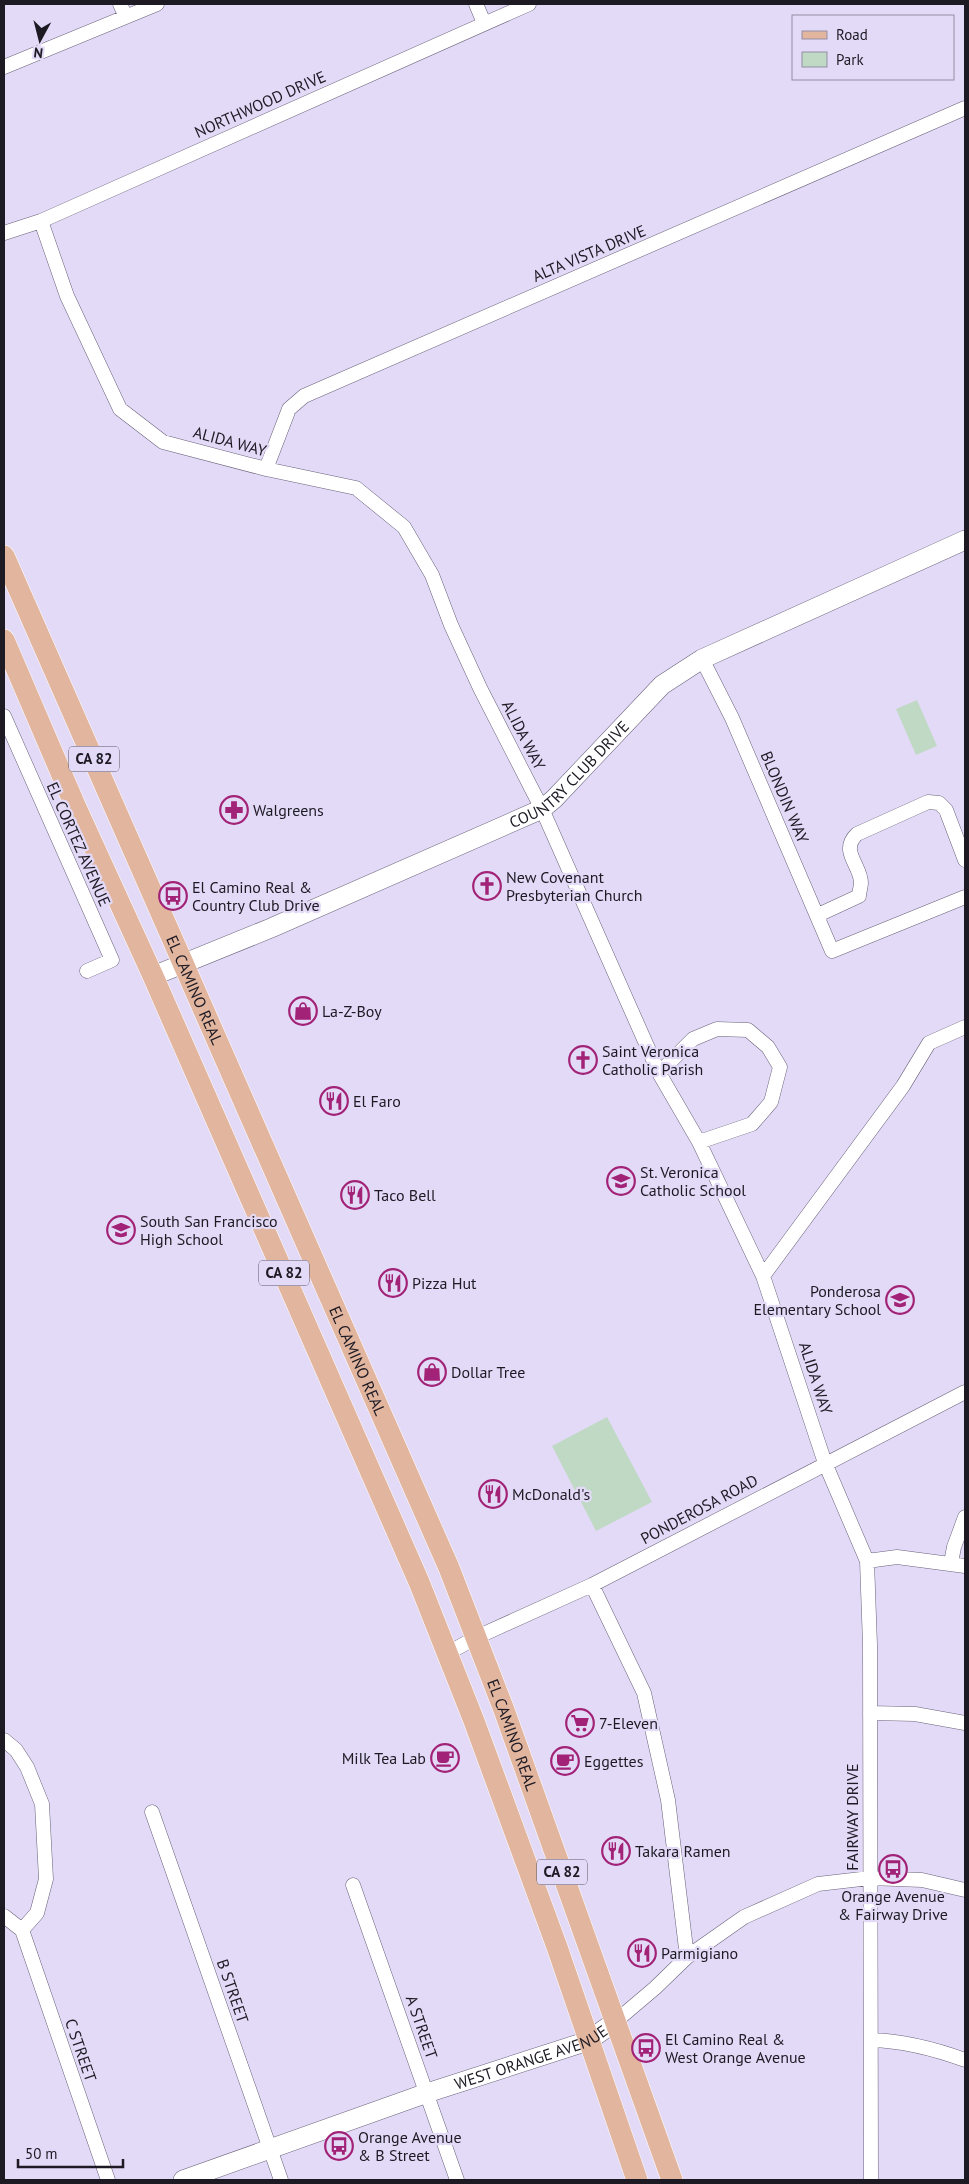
<svg xmlns="http://www.w3.org/2000/svg" width="969" height="2184" font-family="'PT Sans',sans-serif">
  <style>
    .green { fill: #c0d9c5 }
    .lines { fill: none; stroke-linecap: round; stroke-linejoin: round }
    .street-casing { stroke: #6a627a; stroke-width: 15 }
    .secondary-casing { stroke: #6a627a; stroke-width: 20 }
    .primary-casing { stroke: #fff; stroke-width: 22 }
    .street { stroke: #fff; stroke-width: 14 }
    .secondary { stroke: #fff; stroke-width: 19 }
    .primary { stroke: #e2b59e; stroke-width: 21 }
    .labels { text-anchor: middle; stroke-width: 4.5; stroke-linejoin: round; paint-order: stroke }
    .shield { fill: #e3daf7; stroke: #585463; stroke-width: 1 }
    .shield-label { font-size: 15px; font-weight: bold; fill: #1d1a24 }
    .street-label { font-size: 16px; fill: #1d1a24; stroke: #e3daf7 }
    .poi-label { font-size: 16px; fill: #1d1a24; stroke: #e3daf7; text-anchor: start }
  </style>
  <rect width="100%" height="100%" fill="#e3daf7"/>
  <!-- green -->
  <path class="green" d="M917,700L937,746L916,755L896,709Z
    M607,1417L652,1502L596,1531L552,1446Z"/>
  <g class="lines">
    <defs>
      <path id="street" d="M120,4L126,17
        M476,4L484,23
        M4,67L157,4
        M41,221L67,296L120,409L163,442L266,469L356,488L404,527L432,575L451,625L480,688L542,809L659,1073L699,1142L763,1276L825,1463L867,1561L870,1645L871,2180
        M4,233L41,221L529,4
        M266,469L289,409L304,396L965,108
        M702,659L732,718L832,951L965,897
        M4,716L112,960L87,971
        M818,915L859,896C859,892 861,887 861,883C861,865 839,851 857,834L928,802L939,803L946,810L965,860
        M659,1073L693,1039L717,1029L748,1030L768,1047L780,1067L771,1102L752,1124L699,1142
        M763,1276L903,1086L929,1043L965,1027
        M867,1561L897,1557L965,1566
        M951,1563L954,1547L965,1517
        M592,1585L644,1693L668,1800L687,1957
        M448,1653L477,1637L592,1585L965,1392
        M870,1713L915,1714L965,1723
        M4,1740L16,1750L27,1767L42,1804L46,1879L37,1913L22,1930L4,1916
        M152,1812L281,2180
        M353,1885L457,2180
        M22,1930L108,2180
        M616,2021L655,1988L687,1957L744,1917L818,1884L870,1878L922,1880L965,1890
        M871,2040C903,2041 935,2049 965,2060"/>
      <g id="secondary">
        <path id="s1" d="M153,976L271,928L542,809L554,799L662,685L702,659L965,540"/>
        <path id="s2" d="M183,2180L427,2093L588,2041L616,2021"/>
      </g>
      <g id="primary">
        <path id="s3" d="M4,556L449,1568L504,1710L672,2180"/>
        <path d="M4,640L74,803L153,976L419,1582L474,1721L557,1947L637,2180"/>
      </g>
    </defs>
    <!-- street casing -->
    <use href="#street" class="street-casing"/>
    <!-- secondary casing -->
    <use href="#secondary" class="secondary-casing"/>
    <!-- primary casing -->
    <use href="#primary" class="primary-casing"/>
    <!-- street -->
    <use href="#street" class="street"/>
    <!-- secondary -->
    <use href="#secondary" class="secondary"/>
    <!-- primary -->
    <use href="#primary" class="primary"/>
  </g>
  <!-- icons -->
  <defs>
    <symbol id="pharmacy-ring" viewBox="-11 -11 22 22"><circle r="9.5" fill="#e3daf7" stroke="#a12276" stroke-width="1.5"/><path d="M-2-6h4v4h4v4h-4v4h-4v-4h-4v-4h4Z" fill="#a12276"/></symbol>
    <symbol id="church-ring" viewBox="-11 -11 22 22"><circle r="9.5" fill="#e3daf7" stroke="#a12276" stroke-width="1.5"/><path d="M-1.2-6h2.4v3.5h3.3v2.4h-3.3V6h-2.4V-.1h-3.3v-2.4h3.3Z" fill="#a12276"/></symbol>
    <symbol id="bus-ring" viewBox="-11 -11 22 22"><circle r="9.5" fill="#e3daf7" stroke="#a12276" stroke-width="1.5"/><path d="M-5-6H5V4H4V6H2V4H-2V6H-4V4H-5ZM-3.5-4V0h7V-4ZM-3.5 1.2v1.5H-2V1.2ZM2 1.2v1.5H3.5V1.2Z" fill="#a12276"/></symbol>
    <symbol id="shop-ring" viewBox="-11 -11 22 22"><circle r="9.5" fill="#e3daf7" stroke="#a12276" stroke-width="1.5"/><path d="M-5-2.5h2.3a2.7 3.5 0 0 1 5.4 0H5L5.5 6h-11ZM-1.5-2.5h3a1.5 2.3 0 0 0-3 0Z" fill="#a12276"/></symbol>
    <symbol id="restaurant-ring" viewBox="-11 -11 22 22"><circle r="9.5" fill="#e3daf7" stroke="#a12276" stroke-width="1.5"/><path d="M-5-6h1v4h1v-4h1v4h1v-4h1v5L-1.5 .5V6h-2V.5L-5-1ZM5-6V6H3V1.5H1.5Q1.5-4 5-6Z" fill="#a12276"/></symbol>
    <symbol id="school-ring" viewBox="-11 -11 22 22"><circle r="9.5" fill="#e3daf7" stroke="#a12276" stroke-width="1.5"/><path d="M0-5L7-2L0 1L-7-2ZM-4 1L0 2.5L4 1V4Q0 6-4 4Z" fill="#a12276"/></symbol>
    <symbol id="supermarket-ring" viewBox="-11 -11 22 22"><circle r="9.5" fill="#e3daf7" stroke="#a12276" stroke-width="1.5"/><path d="M-6-5.5h2.5l.6 2H6L4.5 2H-2.5L-4.4-4H-6ZM-1.5 3.2a1.3 1.3 0 1 0 .1 0ZM3 3.2a1.3 1.3 0 1 0 .1 0Z" fill="#a12276"/></symbol>
    <symbol id="cafe-ring" viewBox="-11 -11 22 22"><circle r="9.5" fill="#e3daf7" stroke="#a12276" stroke-width="1.5"/><path d="M-5.5-4.5H6V0H3Q3 3.5 0 3.5H-2.5Q-5.5 3.5-5.5 0ZM3-3.2v2h1.7v-2ZM-6 4.5H4V6H-6Z" fill="#a12276"/></symbol>
  </defs>
  <g fill-rule="evenodd">
    <use href="#pharmacy-ring" x="218" y="794" width="32" height="32"/>
    <use href="#church-ring" x="471" y="870" width="32" height="32"/>
    <use href="#bus-ring" x="157" y="880" width="32" height="32"/>
    <use href="#shop-ring" x="287" y="995" width="32" height="32"/>
    <use href="#church-ring" x="567" y="1044" width="32" height="32"/>
    <use href="#restaurant-ring" x="318" y="1085" width="32" height="32"/>
    <use href="#school-ring" x="605" y="1165" width="32" height="32"/>
    <use href="#restaurant-ring" x="339" y="1179" width="32" height="32"/>
    <use href="#school-ring" x="105" y="1214" width="32" height="32"/>
    <use href="#restaurant-ring" x="377" y="1267" width="32" height="32"/>
    <use href="#school-ring" x="884" y="1284" width="32" height="32"/>
    <use href="#shop-ring" x="416" y="1356" width="32" height="32"/>
    <use href="#restaurant-ring" x="477" y="1478" width="32" height="32"/>
    <use href="#supermarket-ring" x="564" y="1707" width="32" height="32"/>
    <use href="#cafe-ring" x="429" y="1742" width="32" height="32"/>
    <use href="#cafe-ring" x="549" y="1745" width="32" height="32"/>
    <use href="#restaurant-ring" x="600" y="1835" width="32" height="32"/>
    <use href="#bus-ring" x="877" y="1853" width="32" height="32"/>
    <use href="#restaurant-ring" x="626" y="1937" width="32" height="32"/>
    <use href="#bus-ring" x="630" y="2032" width="32" height="32"/>
    <use href="#bus-ring" x="323" y="2130" width="32" height="32"/>
  </g>
  <g class="labels">
    <!-- shield labels -->
    <g class="shield">
      <rect x="69" y="746.5" width="50" height="25" rx="4"/>
      <rect x="259" y="1260.5" width="50" height="25" rx="4"/>
      <rect x="537" y="1859.5" width="50" height="25" rx="4"/>
    </g>
    <g class="shield-label">
      <text x="94" y="764">CA 82</text>
      <text x="284" y="1278">CA 82</text>
      <text x="562" y="1877">CA 82</text>
    </g>
    <!-- street labels -->
    <g class="street-label">
      <text transform="translate(260 104) rotate(-24)" y="6">NORTHWOOD DRIVE</text>
      <text transform="translate(589 253) rotate(-23)" y="6">ALTA VISTA DRIVE</text>
      <text transform="translate(230 441) rotate(15)" y="6">ALIDA WAY</text>
      <text transform="translate(524 735) rotate(63)" y="6">ALIDA WAY</text>
      <text dy="6" stroke="none"><textPath href="#s1" startOffset="466">COUNTRY CLUB DRIVE</textPath></text>
      <text transform="translate(785 797) rotate(67)" y="6">BLONDIN WAY</text>
      <text transform="translate(79 844) rotate(66)" y="6">EL CORTEZ AVENUE</text>
      <text dy="6" stroke="none"><textPath href="#s3" startOffset="474">EL CAMINO REAL</textPath></text>
      <text dy="6" stroke="none"><textPath href="#s3" startOffset="879">EL CAMINO REAL</textPath></text>
      <text transform="translate(816 1378) rotate(72)" y="6">ALIDA WAY</text>
      <text transform="translate(699 1509) rotate(-28)" y="6">PONDEROSA ROAD</text>
      <text dy="6" stroke="none"><textPath href="#s3" startOffset="1284">EL CAMINO REAL</textPath></text>
      <text transform="translate(852 1817) rotate(-90)" y="6">FAIRWAY DRIVE</text>
      <text transform="translate(233 1991) rotate(71)" y="6">B STREET</text>
      <text transform="translate(422 2027) rotate(71)" y="6">A STREET</text>
      <text transform="translate(81 2050) rotate(71)" y="6">C STREET</text>
      <text dy="6" stroke="none"><textPath href="#s2" startOffset="369">WEST ORANGE AVENUE</textPath></text>
    </g>
    <!-- poi labels -->
    <g class="poi-label">
      <text x="253" y="816">Walgreens</text>
      <text x="506" y="883">New Covenant<tspan x="506" dy="18">Presbyterian Church</tspan></text>
      <text x="192" y="893">El Camino Real &amp;<tspan x="192" dy="18">Country Club Drive</tspan></text>
      <text x="322" y="1017">La-Z-Boy</text>
      <text x="602" y="1057">Saint Veronica<tspan x="602" dy="18">Catholic Parish</tspan></text>
      <text x="353" y="1107">El Faro</text>
      <text x="640" y="1178">St. Veronica<tspan x="640" dy="18">Catholic School</tspan></text>
      <text x="374" y="1201">Taco Bell</text>
      <text x="140" y="1227">South San Francisco<tspan x="140" dy="18">High School</tspan></text>
      <text x="412" y="1289">Pizza Hut</text>
      <text x="881" y="1297" text-anchor="end">Ponderosa<tspan x="881" dy="18">Elementary School</tspan></text>
      <text x="451" y="1378">Dollar Tree</text>
      <text x="512" y="1500">McDonald's</text>
      <text x="599" y="1729">7-Eleven</text>
      <text x="426" y="1764" text-anchor="end">Milk Tea Lab</text>
      <text x="584" y="1767">Eggettes</text>
      <text x="635" y="1857">Takara Ramen</text>
      <text x="893" y="1902" text-anchor="middle">Orange Avenue<tspan x="893" dy="18">&amp; Fairway Drive</tspan></text>
      <text x="661" y="1959">Parmigiano</text>
      <text x="665" y="2045">El Camino Real &amp;<tspan x="665" dy="18">West Orange Avenue</tspan></text>
      <text x="358" y="2143">Orange Avenue<tspan x="358" dy="18">&amp; B Street</tspan></text>
    </g>
  </g>
  <!-- border -->
  <rect width="969" height="2184" fill="none" stroke="#1d1a24" stroke-width="10"/>
  <!-- legend -->
  <rect x="792" y="15" width="162" height="65" fill="#e3daf7" stroke="#948da3"/>
  <rect x="802" y="31" width="25" height="8" fill="#e2b59e" stroke="#948da3"/>
  <text x="836" y="40" font-size="15" fill="#1d1a24">Road</text>
  <rect x="802" y="52" width="25" height="15" fill="#c0d9c5" stroke="#948da3"/>
  <text x="836" y="65" font-size="15" fill="#1d1a24">Park</text>
  <!-- north arrow -->
  <g transform="translate(40 40) rotate(187)" stroke="#e3daf7" stroke-width="4" paint-order="stroke">
  <path d="M0-4L9 19L0 12L-9 19Z" fill="#1d1a24"/>
  <text y="-8" font-size="14" font-weight="bold" text-anchor="middle" fill="#1d1a24">N</text>
  </g>
  <!-- scale -->
  <path d="M18 2159v8h105v-8" fill="none" stroke="#1d1a24" stroke-width="2.5"/>
  <text x="25" y="2159" font-size="15" fill="#1d1a24" stroke="#e3daf7" stroke-width="4" paint-order="stroke">50 m</text>
</svg>
